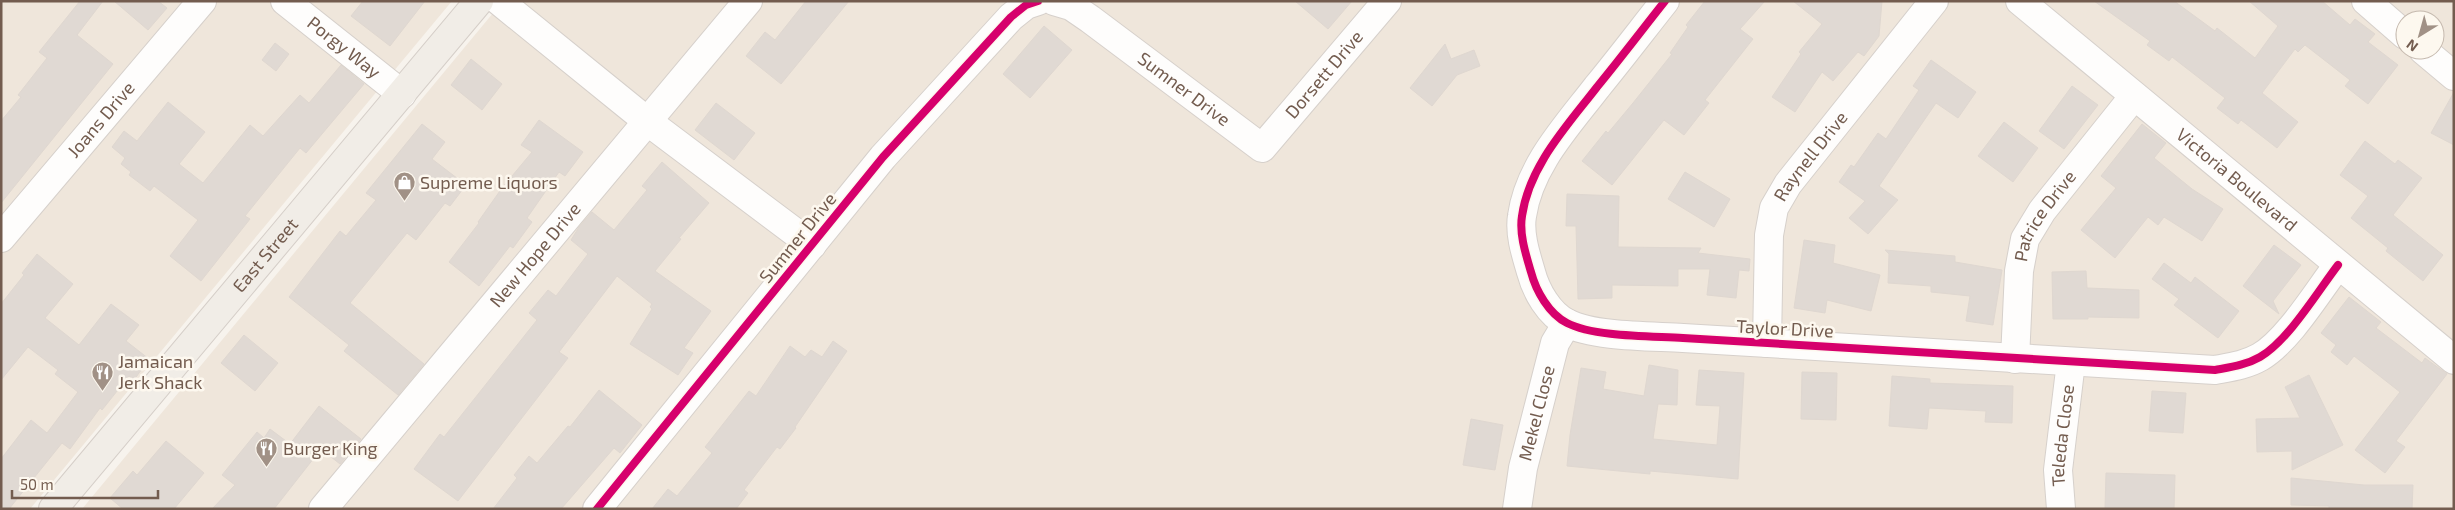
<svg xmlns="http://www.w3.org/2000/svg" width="2455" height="510" font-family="'Exo 2',sans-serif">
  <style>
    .residential { fill: #efe6db; fill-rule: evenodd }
    .building { fill: #e0d9d3; stroke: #dfd7d0 }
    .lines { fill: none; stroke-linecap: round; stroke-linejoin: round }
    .minor-casing { stroke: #d6d0cb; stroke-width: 30 }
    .major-casing { stroke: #d5cec8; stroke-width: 30 }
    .minor { stroke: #fefdfc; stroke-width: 28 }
    .major { stroke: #f1ede7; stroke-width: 28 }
    .cycleway-casing { stroke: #fdf8ef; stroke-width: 11 }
    .cycleway { stroke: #d6006c; stroke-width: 8 }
    .labels { text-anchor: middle; stroke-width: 5; stroke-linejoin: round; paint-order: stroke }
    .street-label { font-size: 18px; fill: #735c4f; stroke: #fdf8ef }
    .poi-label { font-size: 18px; fill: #735c4f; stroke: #fdf8ef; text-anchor: start }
  </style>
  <rect width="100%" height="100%" fill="#f7f3ed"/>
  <!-- residential -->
  <path class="residential" d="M1,1H452L30,509H1Z
    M503,1H2454V509H82ZM2405,20H2435V50H2405Z"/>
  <!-- building -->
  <path class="building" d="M80,1H103L77,35L113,64L1,203V121L21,97L18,95L47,58L39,52Z
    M114,1H158L167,8L148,30Z
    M363,1H425L390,46L351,16Z
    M806,1H849L781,84L746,56L765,32L775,40Z
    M1295,1H1352L1328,29Z
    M1705,1H1765L1740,29L1753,39L1705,100L1709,103L1684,135L1664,120L1612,185L1582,161L1606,131L1608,133L1633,103L1672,54L1670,53L1688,27L1686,25Z
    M1793,1H1882L1879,36L1864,56L1858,52L1833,81L1822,72L1795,112L1772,97L1801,54L1799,52L1822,24Z
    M2094,1H2174L2215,31L2217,28L2255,58L2278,26L2249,1H2322L2350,25L2355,19L2375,34L2368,42L2398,65L2368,104L2345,86L2350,80L2305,45L2298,52L2295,49L2262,93L2298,122L2277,148L2241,120L2238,124L2217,108L2225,98L2172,57L2169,61L2147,45L2150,41Z
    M1044,26L1072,50L1030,98L1003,74Z
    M275,43L289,54L276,71L262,60Z
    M1445,44L1451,59L1474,50L1480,66L1457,75L1432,106L1410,88Z
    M471,59L502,84L482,110L451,85Z
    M1931,60L1976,92L1958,118L1936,103L1879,186L1898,200L1868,234L1849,218L1865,201L1839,182L1851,165L1854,167L1878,133L1886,139L1919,90L1913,86Z
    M341,65L364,84L306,153L300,148L245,216L250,219L201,281L170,256L198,220L154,186L150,191L129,175L131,172L121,164L125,158L112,147L124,131L137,141L168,102L205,132L179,164L203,183L250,125L263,136L300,95L309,103Z
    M2072,86L2098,105L2064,149L2039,131Z
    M2454,92V145L2431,133Z
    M716,103L755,133L734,160L695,130Z
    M539,120L583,152L565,176L559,172L527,218L532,222L513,248L510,246L479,286L449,262L479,223L478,222L502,188L532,152L521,145Z
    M2004,122L2038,148L2013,182L1978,156Z
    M422,124L445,142L432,159L466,185L450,206L445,203L416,240L407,233L350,303L424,364L398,395L344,351L349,345L289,297L340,231L346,236L376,200L366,193Z
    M2142,124L2166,143L2154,158L2192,189L2223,209L2202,241L2164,217L2158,225L2148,217L2115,258L2081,230L2116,188L2101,176Z
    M2365,141L2395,164L2398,160L2422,178L2393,215L2443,255L2423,281L2386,251L2388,248L2351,218L2368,196L2340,175Z
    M662,162L709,203L679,238L681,239L655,271L711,311L684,348L693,353L678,375L630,344L652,309L650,307L652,304L617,276L559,352L568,358L458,501L414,469L440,434L444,437L537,320L529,313L548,290L556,296L588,254L571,240L579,227L592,212L614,230L647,190L642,186Z
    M1685,172L1730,199L1714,227L1668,199Z
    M1567,194L1619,196L1618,247L1701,248L1698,253L1750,259L1749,271L1739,270L1736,298L1707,295L1710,269H1678V286L1612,285V298L1578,299L1576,226H1566Z
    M1804,240L1835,245L1833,263L1880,275L1871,311L1827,300L1825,313L1794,308Z
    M2274,245L2301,265L2273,301L2279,314L2243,286Z
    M1885,250L1955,256V262L2002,270L1993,325L1966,321L1970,296L1931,292V286L1888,283L1889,254Z
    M37,254L73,284L45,318L79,345L111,304L139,325L126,341L149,359L134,380L129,376L102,410L100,408L70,449L62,443L9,509H1V459L31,420L47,433L78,392L55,374L58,370L28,347L1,380V304L24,275L22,273Z
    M2164,263L2191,283L2195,277L2239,311L2218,338L2174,305L2179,299L2152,279Z
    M2086,271L2087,288L2139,290V318L2088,317V319H2053L2052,272Z
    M2349,297L2381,322L2376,328L2422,363L2425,358L2447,374L2396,441L2405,447L2385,473L2355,450L2400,392L2354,356L2347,365L2331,352L2336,345L2321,333Z
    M244,335L278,363L255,391L221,363Z
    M833,341L847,351L795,427L796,428L780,449L777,447L744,490L748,493L736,509H652L668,489L677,496L712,453L705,447L749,391L756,396L790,346L805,357L811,350L822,357Z
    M1649,365L1678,370L1677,405L1658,404L1653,439L1717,445L1720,406L1696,405L1699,370L1744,373L1738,479L1650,471V474L1567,466L1570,435L1581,368L1606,372L1603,389L1644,396Z
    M1802,372L1837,373L1836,420L1801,419Z
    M2309,375L2343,445L2292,470V451L2257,452L2256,419L2300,418L2285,387Z
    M1892,376L1930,379V383L2013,386L2012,423L1985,422L1986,411L1929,408L1927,429L1889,426Z
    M599,390L642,425L620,453L614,448L561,509H493L517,478L514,475L529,456L537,463L568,426L570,427Z
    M2152,391L2186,393L2183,433L2149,431Z
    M319,406L361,439L340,464L321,449L274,509H212L235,485L222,475L257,432L264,438L270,429L290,444Z
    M1471,419L1503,425L1495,470L1463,465Z
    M166,441L204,473L174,509H123L110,498L133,471L137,475Z
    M2106,473L2175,475L2174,509H2105Z
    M2291,478L2364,485H2413L2412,509H2329V506L2291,505Z"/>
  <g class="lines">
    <defs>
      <g id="minor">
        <path id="s1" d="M285,1L402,94"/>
        <path d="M499,1L647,121L812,245"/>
        <path id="s2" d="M1054,1L1071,6L1090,19L1262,148L1387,1"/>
        <path d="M1665,1C1642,30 1620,59 1597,87C1567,126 1529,166 1522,216C1519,234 1526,255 1531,272C1536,291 1549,314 1567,323C1594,337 1651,336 1683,338L2215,370C2231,367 2246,365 2260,357C2288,341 2318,291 2338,265"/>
        <path id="s3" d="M2020,1L2454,360"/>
        <path d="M2366,1L2405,35"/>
        <path d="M2423,50L2454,76"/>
        <path id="s4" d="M1,238L202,1"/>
        <path id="s5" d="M1767,343L1769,235L1774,208L1788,184L1934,1"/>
        <path id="s6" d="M2015,359L2019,271L2025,239L2042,211L2134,96"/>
        <path id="s7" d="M323,509L748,1"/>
        <path d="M597,509L883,157L1011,17L1026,5L1038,1"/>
        <path id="s8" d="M1517,509L1523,468L1555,343L1567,323"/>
        <path id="s9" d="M2061,509L2058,470L2071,362"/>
      </g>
      <g id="major">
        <path id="s10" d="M53,509L479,1"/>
      </g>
    </defs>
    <!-- minor casing -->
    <use href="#minor" class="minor-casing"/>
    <!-- major casing -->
    <use href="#major" class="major-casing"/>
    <!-- minor -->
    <use href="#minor" class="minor"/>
    <!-- major -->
    <use href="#major" class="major"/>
    <defs>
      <path id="cycleway" d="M1665,1C1642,30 1620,59 1597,87C1567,126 1529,166 1522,216C1519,234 1526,255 1531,272C1536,291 1549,314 1567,323C1594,337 1651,336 1683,338L2215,370C2231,367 2246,365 2260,357C2288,341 2318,291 2338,265
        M597,509L883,157L1011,17L1026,5L1038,1"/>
    </defs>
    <!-- cycleway casing -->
    <use href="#cycleway" class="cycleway-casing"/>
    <!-- cycleway -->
    <use href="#cycleway" class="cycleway"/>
  </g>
  <!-- icons -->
  <defs>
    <symbol id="shop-pin" viewBox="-11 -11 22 30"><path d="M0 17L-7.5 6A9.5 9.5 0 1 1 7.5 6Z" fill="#a19186" stroke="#fdf8ef"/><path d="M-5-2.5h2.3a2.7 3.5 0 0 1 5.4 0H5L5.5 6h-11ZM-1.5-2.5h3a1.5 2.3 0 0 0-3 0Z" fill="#fff"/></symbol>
    <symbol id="restaurant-pin" viewBox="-11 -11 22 30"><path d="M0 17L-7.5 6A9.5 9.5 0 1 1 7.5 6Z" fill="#a19186" stroke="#fdf8ef"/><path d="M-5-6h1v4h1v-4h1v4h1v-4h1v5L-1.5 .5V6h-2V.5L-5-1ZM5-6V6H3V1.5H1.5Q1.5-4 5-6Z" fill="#fff"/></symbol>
  </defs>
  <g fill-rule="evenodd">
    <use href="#shop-pin" x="392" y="170" width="25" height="34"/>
    <use href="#restaurant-pin" x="90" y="360" width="25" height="34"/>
    <use href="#restaurant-pin" x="254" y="436" width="25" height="34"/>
  </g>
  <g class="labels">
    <!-- street labels -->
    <g class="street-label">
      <text dy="6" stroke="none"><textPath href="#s1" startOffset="75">Porgy Way</textPath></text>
      <text dy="6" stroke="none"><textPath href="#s2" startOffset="352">Dorsett Drive</textPath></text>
      <text dy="6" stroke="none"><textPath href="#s2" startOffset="158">Sumner Drive</textPath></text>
      <text dy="6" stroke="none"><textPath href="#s4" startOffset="155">Joans Drive</textPath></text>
      <text dy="6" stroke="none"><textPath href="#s5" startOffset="199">Raynell Drive</textPath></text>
      <text dy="6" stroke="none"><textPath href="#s3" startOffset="281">Victoria Boulevard</textPath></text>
      <text dy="6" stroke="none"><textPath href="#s6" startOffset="150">Patrice Drive</textPath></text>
      <text transform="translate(798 238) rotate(-51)" y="6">Sumner Drive</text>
      <text dy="6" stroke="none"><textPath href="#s10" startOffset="331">East Street</textPath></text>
      <text dy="6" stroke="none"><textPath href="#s7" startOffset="331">New Hope Drive</textPath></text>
      <text transform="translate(1785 329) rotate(3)" y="6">Taylor Drive</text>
      <text dy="6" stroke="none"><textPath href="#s8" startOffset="98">Mekel Close</textPath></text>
      <text dy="6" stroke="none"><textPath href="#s9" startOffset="74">Teleda Close</textPath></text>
    </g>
    <!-- poi labels -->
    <g class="poi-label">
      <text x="420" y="189">Supreme Liquors</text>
      <text x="118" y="368">Jamaican<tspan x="118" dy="21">Jerk Shack</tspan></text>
      <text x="283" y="455">Burger King</text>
    </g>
  </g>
  <!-- border -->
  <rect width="2455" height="510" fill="none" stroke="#735c4f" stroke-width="5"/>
  <!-- north arrow -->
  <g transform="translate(2420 35) rotate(217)"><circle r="24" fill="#fdf8ef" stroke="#c6baaf"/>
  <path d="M0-4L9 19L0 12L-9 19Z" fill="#a19186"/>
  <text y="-8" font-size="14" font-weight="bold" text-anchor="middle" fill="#735c4f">N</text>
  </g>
  <!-- scale -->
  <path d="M12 490v8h146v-8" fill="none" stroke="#735c4f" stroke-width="2.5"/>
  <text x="20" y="490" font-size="15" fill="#735c4f" stroke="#fdf8ef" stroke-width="4" paint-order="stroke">50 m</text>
</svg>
